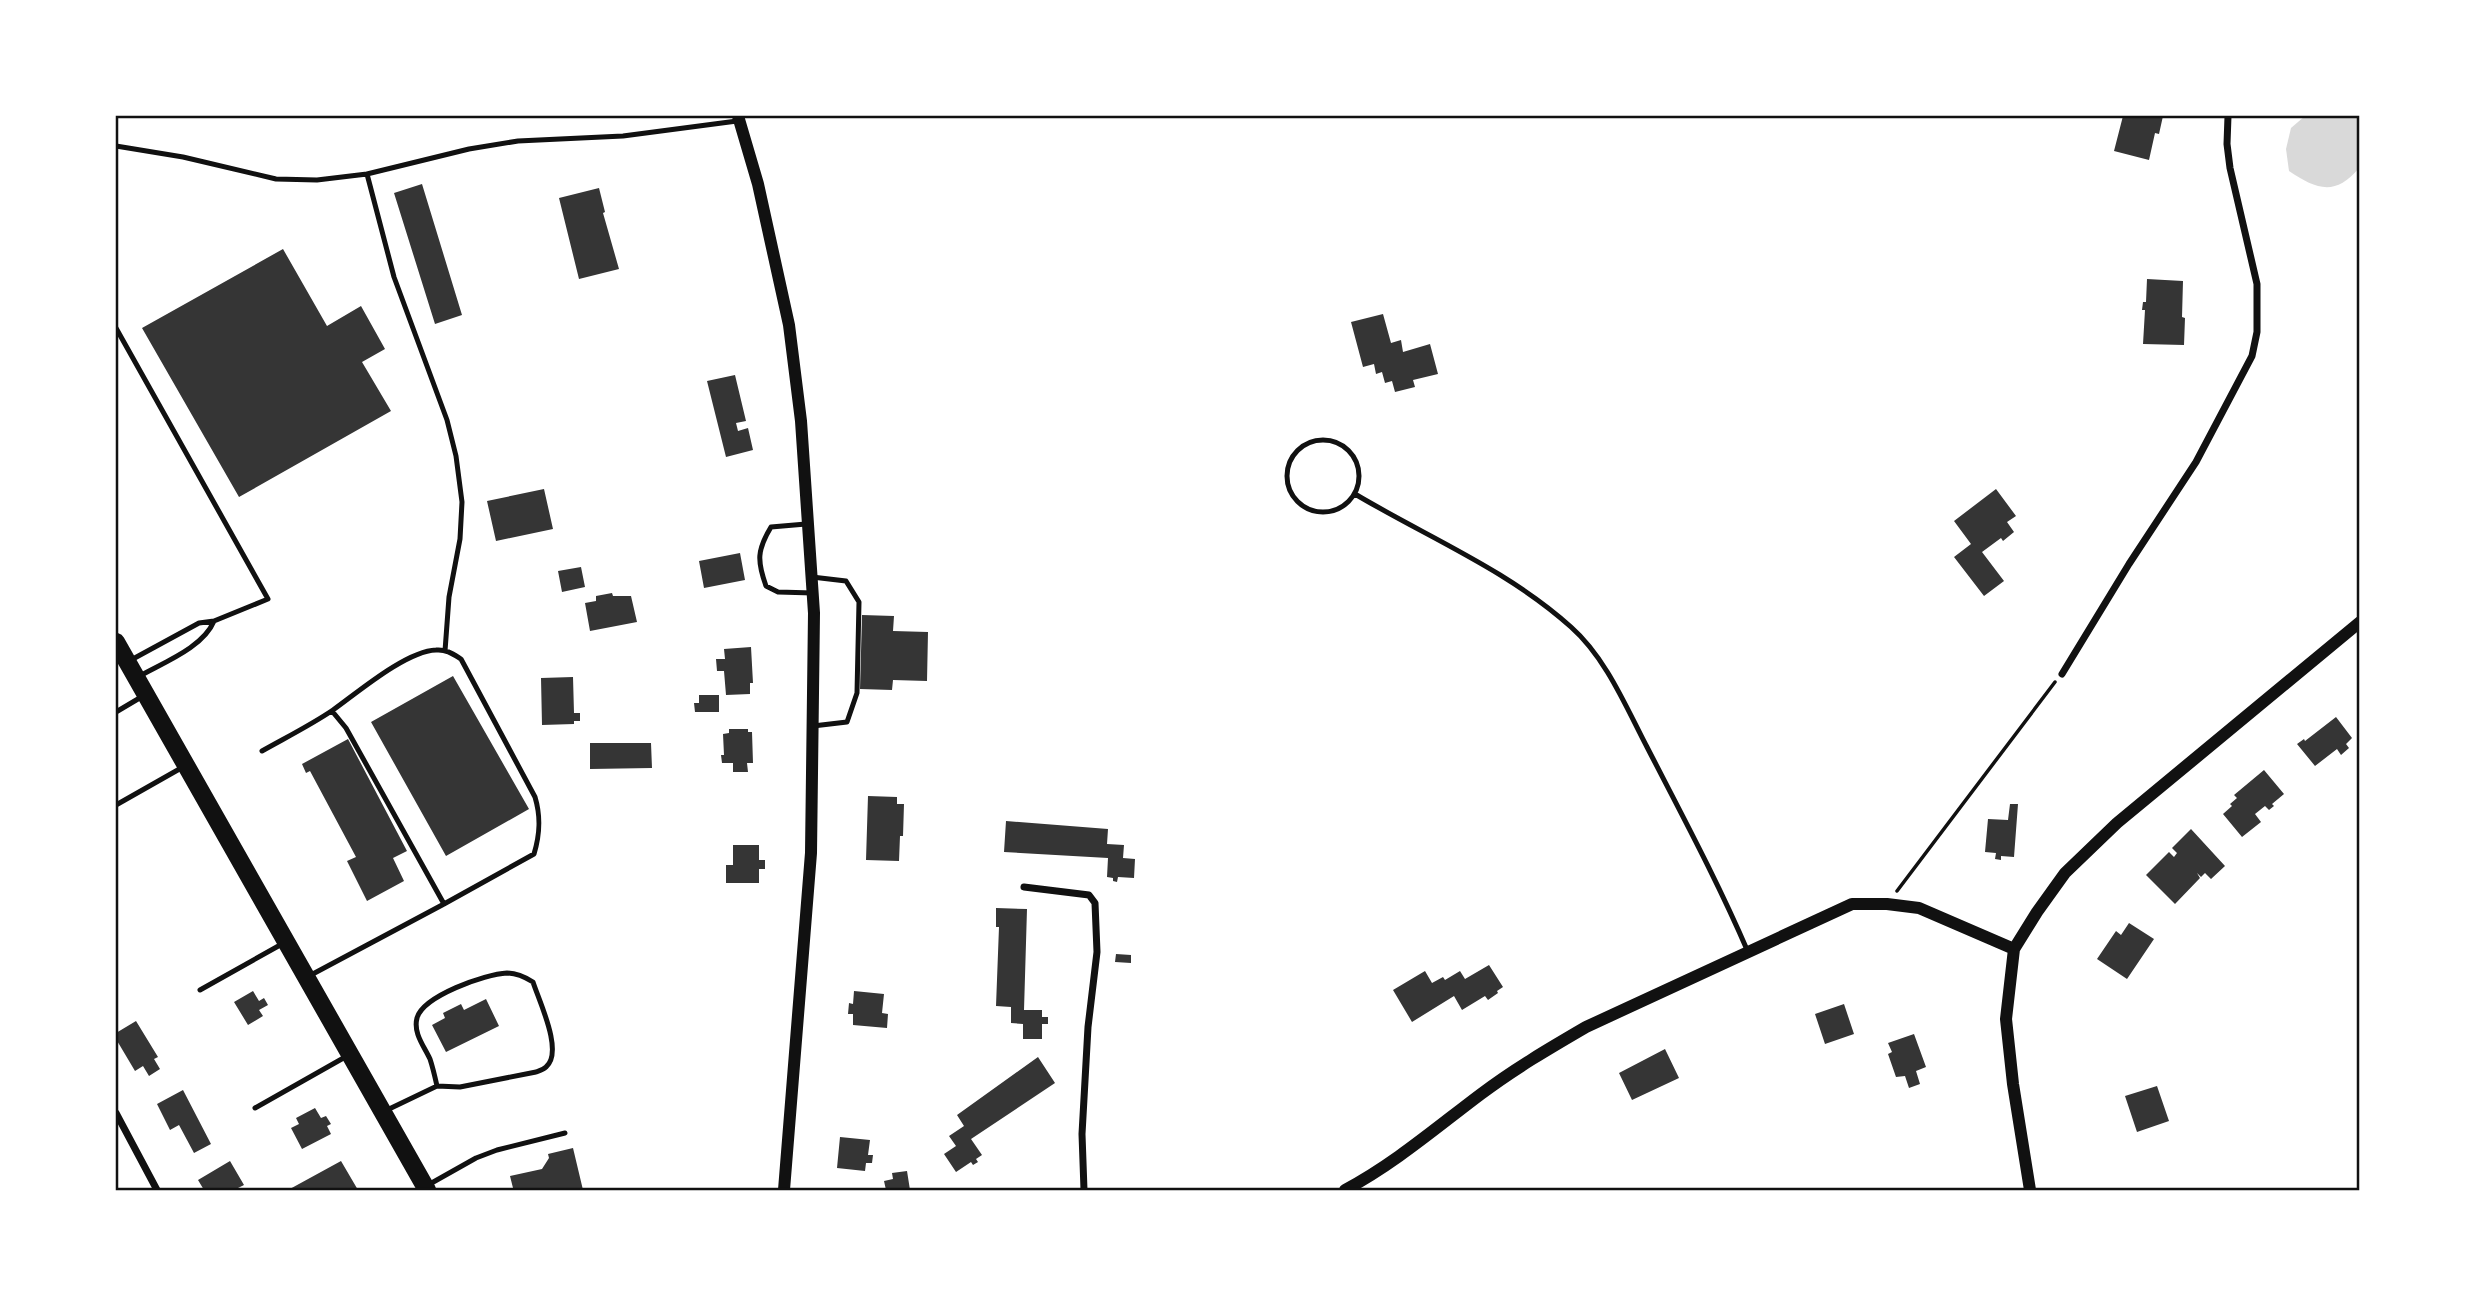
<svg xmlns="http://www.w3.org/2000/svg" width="2475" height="1306" font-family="'Titillium Web',sans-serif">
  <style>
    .water { fill: #d9d9d9 }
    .building { fill: #353535 }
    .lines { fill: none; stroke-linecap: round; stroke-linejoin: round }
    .path { stroke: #111; stroke-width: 3.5 }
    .service { stroke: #111; stroke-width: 5 }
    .minor { stroke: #111; stroke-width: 7 }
    .tertiary { stroke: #111; stroke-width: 12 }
    .primary { stroke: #111; stroke-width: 18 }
    .neatline { fill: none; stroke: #111; stroke-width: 2.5 }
  </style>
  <rect width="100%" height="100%" fill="#fff"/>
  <!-- water -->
  <path class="water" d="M2305,116H2354L2359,119V168C2335,197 2316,189 2289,171L2286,149L2291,128Z"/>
  <!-- building -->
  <path class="building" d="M2123,116H2163L2159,134L2155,133L2149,160L2114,151Z
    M422,184L462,315L435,324L394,193Z
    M599,188L605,212L603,213L619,269L579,279L559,198Z
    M283,249L327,326L361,306L385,349L362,362L391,411L239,497L142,328Z
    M2147,279L2183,281L2182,317L2185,318L2184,345L2143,344L2145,310H2142L2143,302H2146Z
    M1383,314L1391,343L1401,340L1403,352L1430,344L1438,374L1413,380L1415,387L1395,392L1392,381L1385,383L1382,372L1376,374L1374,364L1363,367L1351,322Z
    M735,375L746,421L736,423L738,431L748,428L753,450L726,457L707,381Z
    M544,489L553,529L496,541L487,501Z
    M1996,489L2016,516L2007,522L2014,532L2003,541L2001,538L1982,552L2004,581L1984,596L1954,557L1971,544L1954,521Z
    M740,553L745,580L704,588L699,561Z
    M581,567L585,587L562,592L558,571Z
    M612,593L613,596H631L637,622L590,631L585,603L596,601V596Z
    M862,615L894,616L893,631L928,632L927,681L893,680L892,690L860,689Z
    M751,647L753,683H750V694L726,695L724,671H717L716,659H725L724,649Z
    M453,676L529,809L446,856L371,722Z
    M573,677L574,713H580V721H574V724L542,725L541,678Z
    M699,695H719V712H695L694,703H699Z
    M2336,717L2352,738L2346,744L2349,748L2341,755L2337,749L2315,766L2297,744L2304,739L2305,741Z
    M729,729H748V732H752L753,763H747L748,772H733V763H722L721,755H724L723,734L729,733Z
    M348,739L407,851L393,858L404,881L367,901L347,861L356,857L310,771L306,773L302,764Z
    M590,743H651L652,768L590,769Z
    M2264,770L2284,794L2272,804L2274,806L2269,810L2265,806L2255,814L2261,822L2242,837L2223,814L2232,806L2230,804L2237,798L2234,795Z
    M868,796L897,797V804H904L903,836H900L899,861L866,860Z
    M2010,804H2018L2014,857L2001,856V860L1995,859L1996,853L1985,852L1988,819L2008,820Z
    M1006,821L1108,829L1107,844L1124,845L1123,858L1135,859L1134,878L1118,877L1117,882L1113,881V878L1107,877L1108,858L1004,852Z
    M2191,829L2225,866L2211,879L2205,873L2201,877L2197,873L2200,878L2175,904L2146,875L2169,852L2174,857L2177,853L2172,848Z
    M733,845H759V860H765V869H759V883H726V865H733Z
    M996,908L1027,909L1024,1010H1042V1017H1048V1024H1042V1039H1023V1024L1011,1023V1007L996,1006L999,927H996Z
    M2129,923L2154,939L2127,979L2097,959L2116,931L2121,935Z
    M1116,954L1131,955V963L1115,962Z
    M1489,965L1503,987L1497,991L1498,993L1488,1000L1485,996L1462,1010L1454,996L1412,1022L1393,990L1425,971L1432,983L1443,977L1445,980L1460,971L1465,979Z
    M253,991L259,1001L264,998L268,1005L259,1010L263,1016L248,1025L234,1002Z
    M854,991L884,994L882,1013L888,1014L887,1028L853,1025V1014H848L849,1003L853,1004Z
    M486,999L499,1026L446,1052L432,1025L445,1018L443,1013L461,1004L464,1010Z
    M1844,1004L1854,1034L1825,1044L1815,1014Z
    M136,1021L158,1057L154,1059L160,1069L149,1076L143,1066L135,1071L116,1039V1033Z
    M1914,1034L1926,1067L1916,1071L1920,1084L1909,1088L1905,1076L1896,1077L1888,1054L1892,1052L1888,1043Z
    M1665,1049L1679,1078L1632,1100L1619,1073Z
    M1038,1057L1055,1083L971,1139L982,1155L976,1159L978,1162L973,1165L971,1162L956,1172L944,1154L956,1146L949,1136L964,1126L957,1115Z
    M2157,1086L2169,1121L2137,1132L2125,1096Z
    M183,1090L211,1144L194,1153L179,1125L170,1130L157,1104Z
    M315,1108L321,1118L326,1116L331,1124L327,1126L331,1134L302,1149L291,1128L299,1124L296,1118Z
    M840,1137L870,1140L868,1155H873L872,1163H866L865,1171L837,1168Z
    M573,1148L583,1190H506L513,1188L510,1176L542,1169L549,1158L548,1154Z
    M230,1161L244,1185L234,1190H204L198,1180Z
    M341,1161L358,1190H288Z
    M907,1171L910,1190H886L884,1181L893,1179L892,1173Z"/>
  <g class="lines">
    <!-- path -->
    <path class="path" d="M1897,891L2055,682"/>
    <!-- service -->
    <path class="service" d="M116,146L183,157L276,179L317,180L367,174L469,149L518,141L623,136L737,121
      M367,174L394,277L447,420L456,456L462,502L460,539L449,597L445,651
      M116,328L268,599L214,621L199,623L131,660
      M1287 476a36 36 0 1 1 72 0a36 36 0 1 1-72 0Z
      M1355,494C1427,537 1508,570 1571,627C1606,658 1626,707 1647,747C1682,815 1718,882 1748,952
      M806,524L771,527C757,550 757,561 766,586L778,592L813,593
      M812,577L846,581L859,602L857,693L847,722L813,726
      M138,677C162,663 203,648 214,621
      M332,711L346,728L444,904
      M116,712L143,696
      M262,751C285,738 311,725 333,710C357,693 406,651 436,650C446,649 453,654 461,659L535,797C541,817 540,834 534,854L444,904L309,976
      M116,805L183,767
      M200,990L282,944
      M255,1108L347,1056
      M387,1110L437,1086L460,1087L536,1072C539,1071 543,1070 546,1067C564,1052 539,1001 533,982C525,977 517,973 507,973C485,974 423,996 417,1018C413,1033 424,1046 430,1059C433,1068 435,1077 437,1086
      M428,1185L476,1158L497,1150L565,1133"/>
    <!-- minor -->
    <path class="minor" d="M2062,674L2129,564L2196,462L2252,356L2257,332V284L2230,168L2227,144L2228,116
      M1024,887L1089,895L1095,903L1097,952L1088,1027L1082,1134L1084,1190
      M116,1113L157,1190"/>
    <!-- tertiary -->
    <path class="tertiary" d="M738,116L758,184L789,325L801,421L814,613L811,853L784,1190
      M1345,1190C1394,1164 1437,1127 1481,1094C1514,1069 1550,1048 1586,1027L1852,904H1887L1919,908L2014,949
      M2030,1190L2013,1084L2006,1019L2014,949L2037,912L2065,873L2117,823L2360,622"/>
    <!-- primary -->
    <path class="primary" d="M116,642L427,1190"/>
  </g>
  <!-- border -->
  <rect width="2475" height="1306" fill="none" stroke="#ffffff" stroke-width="234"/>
  <rect x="117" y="117" width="2241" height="1072" class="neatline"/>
</svg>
